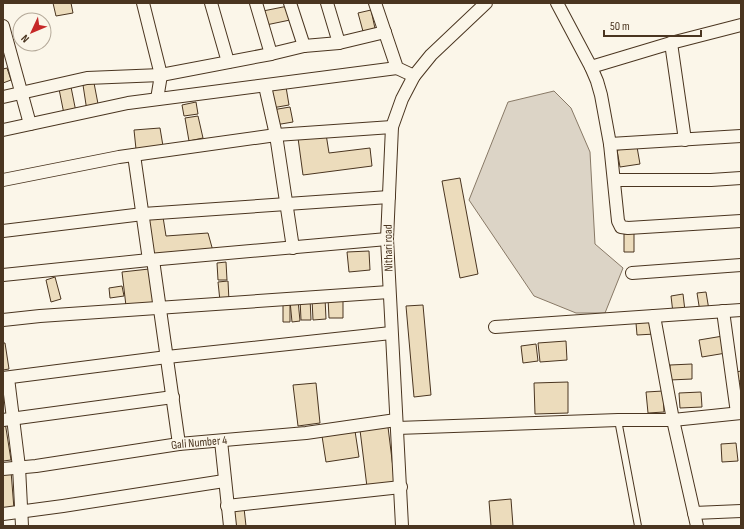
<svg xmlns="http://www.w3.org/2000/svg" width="744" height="529" font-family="'Sofia Sans Condensed',sans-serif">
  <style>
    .water { fill: #dcd4c6; stroke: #887966 }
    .building { fill: #ecdcbc; stroke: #4a3520 }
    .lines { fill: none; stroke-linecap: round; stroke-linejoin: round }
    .service-casing { stroke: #4a3520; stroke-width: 8 }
    .minor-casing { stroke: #4a3520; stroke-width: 14 }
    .service { stroke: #fbf6e9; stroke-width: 6 }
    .minor { stroke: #fbf6e9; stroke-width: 12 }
    .labels { text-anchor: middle; stroke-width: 3; stroke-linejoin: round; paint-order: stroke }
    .street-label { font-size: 12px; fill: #4a3520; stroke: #fbf6e9 }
  </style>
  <rect width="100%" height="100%" fill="#fbf6e9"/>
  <!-- water -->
  <path class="water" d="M554,91L571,108L590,152L595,244L623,268L605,313H576L534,296L469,200L508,102Z"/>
  <!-- building -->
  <path class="building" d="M53,3H71L73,13L56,16Z
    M288,6L290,20L266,25L263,11Z
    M371,10L376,33L364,35L358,13Z
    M7,68L11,80L3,83V69Z
    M94,83L99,109L87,111L83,85Z
    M71,87L76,112L64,114L59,89Z
    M286,87L289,105L272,108L268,90Z
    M196,102L198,114L184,116L182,105Z
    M290,107L293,122L275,125L272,110Z
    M198,116L203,138L189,141L185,118Z
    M160,128L163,146L136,149L134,130Z
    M326,134L329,153L370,148L372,166L303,175L298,138Z
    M637,147L640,164L620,167L617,150Z
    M460,178L478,274L460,278L442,181Z
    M163,217L166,236L208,233L213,251L153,256L146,220Z
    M634,233V252H624V234Z
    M369,251L370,270L349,272L347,252Z
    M226,262L227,280H218L217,263Z
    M149,269L154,303L126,306L122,272Z
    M55,277L61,299L51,302L46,280Z
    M228,281L229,301H220L218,282Z
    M122,286L124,296L110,298L109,288Z
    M706,292L709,310L700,312L697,293Z
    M683,294L685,311L673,313L671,296Z
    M343,297V318H329L328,298Z
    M310,298L311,320H301L300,299Z
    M325,298L326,319L313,320L312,299Z
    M298,300L300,321L292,322L290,301Z
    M283,301H290V322H283Z
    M423,305L431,395L414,397L406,306Z
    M654,321L655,334L637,335L636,323Z
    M723,336L726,353L702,357L699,340Z
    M566,341L567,360L540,362L538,343Z
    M3,343H5L9,369L3,370Z
    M536,344L538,361L523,363L521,346Z
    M692,364V379L670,380V365Z
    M741,371V381H738L736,372Z
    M568,382V413L535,414L534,383Z
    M316,383L320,423L298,426L293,385Z
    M663,391L664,412L648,413L646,392Z
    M701,392L702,407L680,408L679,393Z
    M3,422H5L11,460L3,461Z
    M388,427L395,484L367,487L360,430Z
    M355,431L359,457L326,462L322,436Z
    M736,443L738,461L722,462L721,444Z
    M11,471L14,509L3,510V472Z
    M511,499L513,526H491L489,501Z
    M244,508L246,526H233L231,509Z"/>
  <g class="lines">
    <defs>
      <path id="service" d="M618,420L638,526"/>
      <g id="minor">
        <path d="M143,3L161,75L157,99"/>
        <path d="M211,3L228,62"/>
        <path d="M256,3L271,54"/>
        <path d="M290,3L304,46"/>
        <path d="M327,3L339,43"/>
        <path d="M375,3L397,68L414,76"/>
        <path d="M557,3L591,67L597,81L601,95L610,144L618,221L621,227L628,228L741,221"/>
        <path d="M3,26L30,124"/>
        <path d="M671,43L685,140"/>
        <path d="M591,67L671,43L741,25"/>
        <path d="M265,86L276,135L293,248"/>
        <path d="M3,97L87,78L161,75L271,54L304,46L339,43L385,32"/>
        <path d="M3,130L128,103L397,68"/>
        <path d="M610,144L741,136"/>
        <path d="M134,155L149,260"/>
        <path d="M3,180L119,157L276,135L392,127"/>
        <path d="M614,180H711L741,178"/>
        <path d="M3,231L143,214L389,197"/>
        <path d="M153,260L179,444"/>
        <path d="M632,273L741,265"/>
        <path d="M3,275L149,260L387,239"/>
        <path d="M723,311L737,413"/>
        <path d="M654,316L673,420L697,526"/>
        <path d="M3,320L40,316L389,292"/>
        <path d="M495,327L741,310"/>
        <path d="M3,378L167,357L391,333"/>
        <path d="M8,378L19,467L22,526"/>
        <path d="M3,420L173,397"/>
        <path d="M397,428L618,420H673L741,413"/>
        <path d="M221,441L230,526"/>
        <path id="s1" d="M3,469L36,466L179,444L306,433L396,420"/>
        <path d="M227,506L401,487"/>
        <path d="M694,513L741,511"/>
        <path d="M3,514L63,506L224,481"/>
        <path d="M402,526L387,239L392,127L402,99L414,76L431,55L486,3"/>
      </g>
    </defs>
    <!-- service casing -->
    <use href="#service" class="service-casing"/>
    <!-- minor casing -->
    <use href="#minor" class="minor-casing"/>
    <!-- service -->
    <use href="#service" class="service"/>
    <!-- minor -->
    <use href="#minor" class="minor"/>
  </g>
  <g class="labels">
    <!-- street labels -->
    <g class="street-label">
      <text transform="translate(388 248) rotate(-91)" y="4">Nithari road</text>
      <text dy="4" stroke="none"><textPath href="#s1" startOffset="198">Gali Number 4</textPath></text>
    </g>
  </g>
  <!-- border -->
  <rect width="744" height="529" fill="none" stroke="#4a3520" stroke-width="8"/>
  <!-- north arrow -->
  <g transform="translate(32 32) rotate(226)"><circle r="19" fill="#fbf6e9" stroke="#b4a999"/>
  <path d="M0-3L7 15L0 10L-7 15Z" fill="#c62828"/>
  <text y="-6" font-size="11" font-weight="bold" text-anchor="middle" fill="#4a3520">N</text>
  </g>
  <!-- scale -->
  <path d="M604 30v6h97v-6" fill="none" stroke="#4a3520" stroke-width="2"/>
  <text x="610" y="30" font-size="12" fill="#4a3520" stroke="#fbf6e9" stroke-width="3" paint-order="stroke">50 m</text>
</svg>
